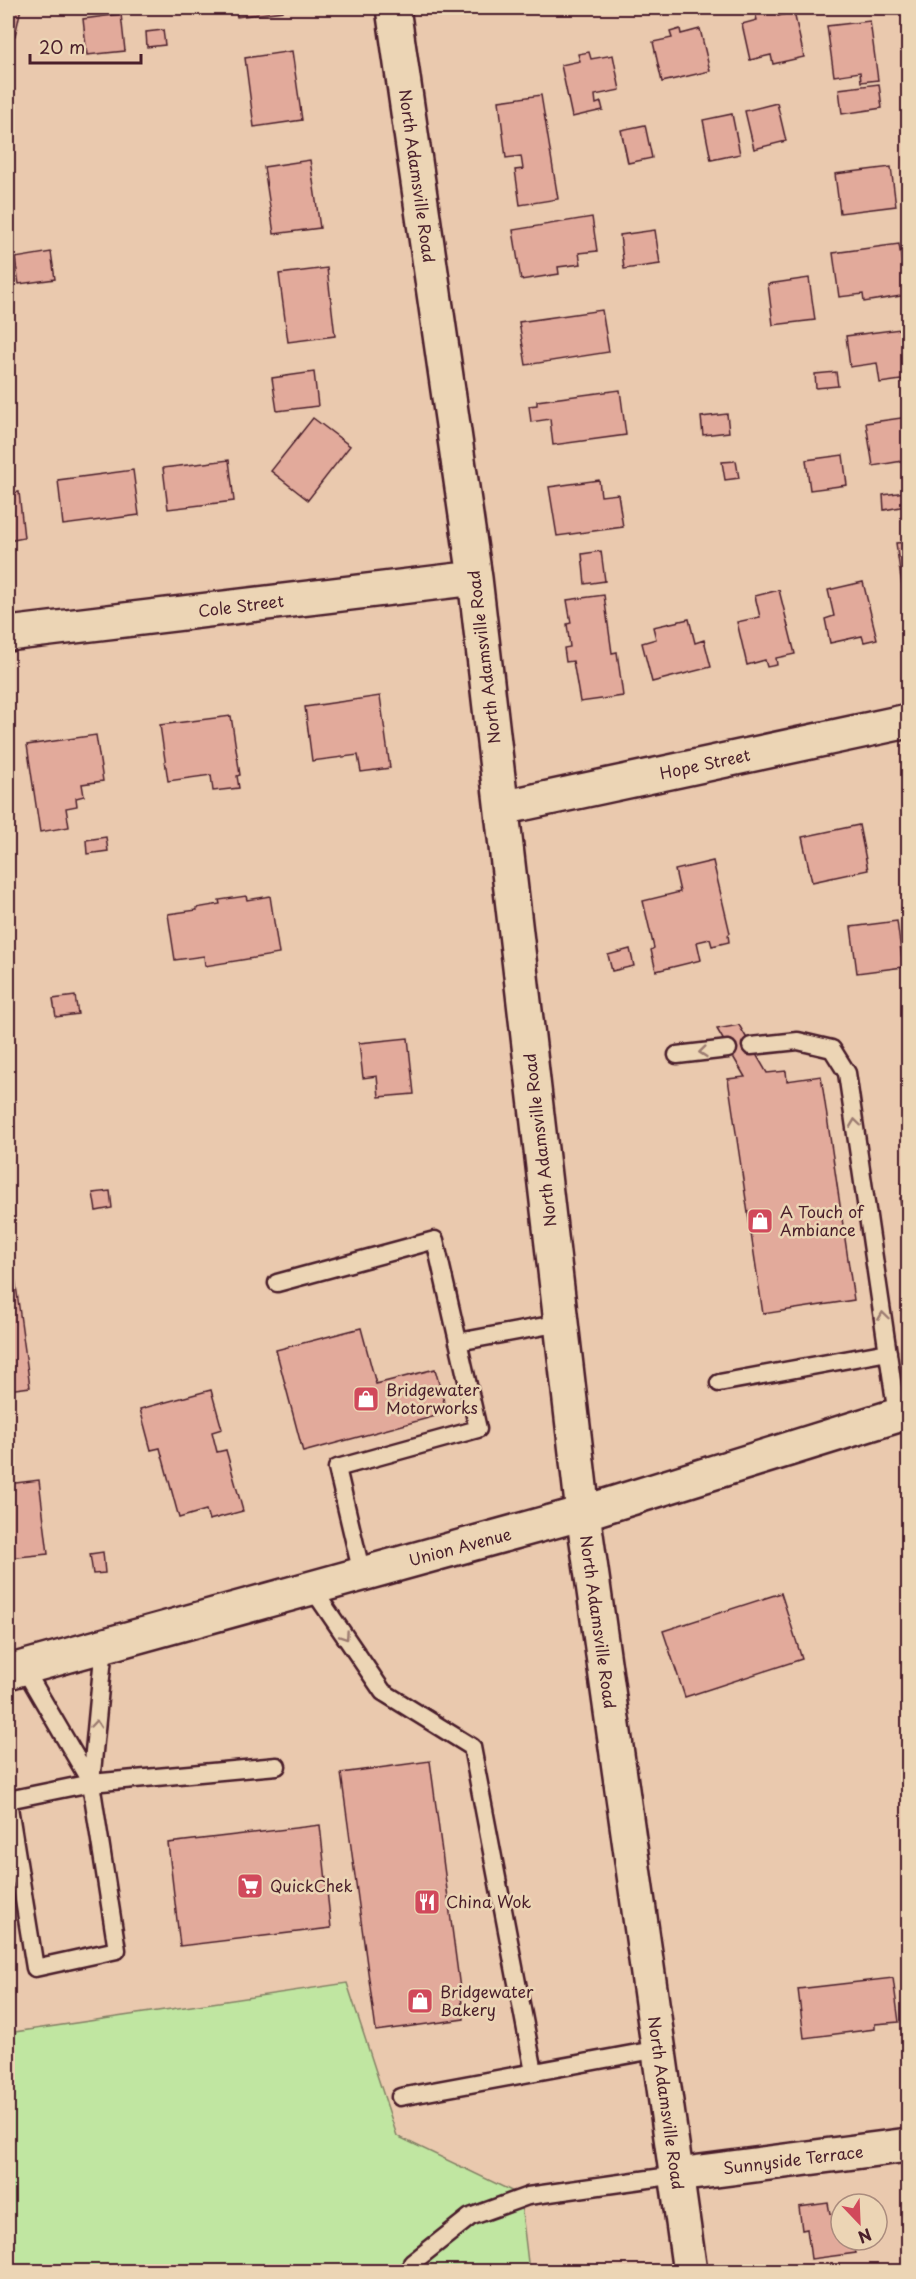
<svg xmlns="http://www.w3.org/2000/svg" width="916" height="2279" font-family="'Playpen Sans',sans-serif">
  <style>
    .green { fill: #c0e6a1; stroke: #858266; stroke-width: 1.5 }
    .building { fill: #e2aa9b; stroke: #4a1f2b; stroke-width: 1.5 }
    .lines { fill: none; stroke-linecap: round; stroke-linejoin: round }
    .service-casing { stroke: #4a1f2b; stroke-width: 21 }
    .minor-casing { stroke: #4a1f2b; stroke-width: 38 }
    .tertiary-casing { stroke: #4a1f2b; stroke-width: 38 }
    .service { stroke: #ecd5b5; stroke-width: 16 }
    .minor { stroke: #ecd5b5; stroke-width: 33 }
    .tertiary { stroke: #ecd5b5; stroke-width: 33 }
    .oneway { stroke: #9b7a70 }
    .labels { text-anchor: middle; stroke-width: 5; stroke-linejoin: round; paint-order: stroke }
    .street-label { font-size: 16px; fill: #4a1f2b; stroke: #ecd5b5 }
    .poi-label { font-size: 16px; fill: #4a1f2b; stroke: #ecd5b5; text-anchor: start }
  </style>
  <rect width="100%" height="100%" fill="#eac9ae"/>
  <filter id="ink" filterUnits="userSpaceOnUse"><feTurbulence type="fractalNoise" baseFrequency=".0167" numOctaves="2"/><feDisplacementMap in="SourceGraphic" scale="12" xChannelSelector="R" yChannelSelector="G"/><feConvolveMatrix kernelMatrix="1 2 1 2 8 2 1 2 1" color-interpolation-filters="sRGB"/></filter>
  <g filter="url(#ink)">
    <!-- green -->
    <path class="green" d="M347,1983L397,2136L520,2195L529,2271H8V2033Z"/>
    <!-- building -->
    <path class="building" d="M8,8H21L15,36L8,35Z
      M236,8H282L283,11L237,17Z
      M776,8L778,16L794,12L804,57L773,64L771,55L750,60L742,24L757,20L755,12Z
      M121,14L125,51L87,55L83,19Z
      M870,21L878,80L861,82L860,72L834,76L827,26Z
      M680,29L681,34L700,29L710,71L662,82L653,42L672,38L670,32Z
      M163,30L165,45L147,47L146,32Z
      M292,51L302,120L254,127L245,58Z
      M589,52L591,59L613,55L620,90L595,95L596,104L601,102L603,110L572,117L561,65L580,61L578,54Z
      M879,84L882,108L842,114L839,89Z
      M541,95L558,199L520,205L515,170L523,169L521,156L506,158L499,101Z
      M777,103L786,141L754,149L745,111Z
      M732,114L740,154L711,160L703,120Z
      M645,125L652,158L628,163L621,130Z
      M310,160L320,228L274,234L264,167Z
      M891,167L896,206L840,213L835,174Z
      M592,217L597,251L579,253L581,264L558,267L559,274L521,280L513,230Z
      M655,230L660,264L624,269L620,235Z
      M899,244L902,263H908V276H905L907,295L864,302L863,294L839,297L833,253Z
      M51,252L55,279L19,284L15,258Z
      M327,268L335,336L288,342L279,274Z
      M809,278L815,320L773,325L768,284Z
      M602,310L609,352L526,365L519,322Z
      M908,328V379L880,383L877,363L850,367L846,336Z
      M314,372L318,406L277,411L272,378Z
      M836,372L838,386L816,388L815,374Z
      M620,390L626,435L553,445L550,419L531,422L529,406L537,405V401Z
      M727,414L729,432L703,435L701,417Z
      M908,417V460L873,466L866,423Z
      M313,418L350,446L308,500L271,471Z
      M843,455L847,485L810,490L806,460Z
      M229,460L234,501L168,509L163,468Z
      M736,461L739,478L725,480L722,462Z
      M133,470L139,515L63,525L58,480Z
      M599,480L601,496L618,494L623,527L557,536L549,487Z
      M19,492L24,538L8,541V494Z
      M905,492L906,506L884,510L883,495Z
      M908,542V599L904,600L896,543Z
      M601,551L605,581L585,584L582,554Z
      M863,582L877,639L864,642L862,636L830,643L825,619L834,616L828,590Z
      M779,590L795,654L776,658L777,665L767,667L765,660L747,665L737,622L760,617L755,596Z
      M604,595L612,653L617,652L623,696L580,702L573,661L566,662L564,648L570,647L567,624L571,623L567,600Z
      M689,619L695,643L704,640L711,667L652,682L642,643L656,639L653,627Z
      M380,696L390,768L361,772L358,755L312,761L305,707Z
      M231,716L240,775L237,776L239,788L213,791L211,775L168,781L160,725Z
      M96,735L103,781L82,784L84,796L76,798L77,806L66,808L69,827L40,832L27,745Z
      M859,825L868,870L812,882L802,837Z
      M106,837L108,851L87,854L86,840Z
      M713,861L730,933L728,935L729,942L712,946L710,939L697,942L701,960L656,971L651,950L654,948L643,901L680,892L675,870Z
      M246,896L247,900L270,896L279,954L205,966L204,956L175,960L168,914L197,910L196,908L220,904L219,900Z
      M897,921L903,967L857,973L851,927Z
      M630,949L634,966L612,971L608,955Z
      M75,996L78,1014L56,1017L53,999Z
      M739,1025L767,1073L786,1071L787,1081L821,1076L854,1300L763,1314L728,1079L745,1077L717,1029Z
      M408,1038L414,1094L379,1097L377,1076L363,1078L359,1043Z
      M110,1191L112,1208L96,1211L93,1193Z
      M908,1197V1270L900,1198Z
      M15,1278L30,1387L8,1390V1279Z
      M361,1328L376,1384L435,1369L447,1413L303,1452L276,1350Z
      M211,1390L222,1429L212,1432L217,1452L226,1450L243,1511L209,1520L206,1510L179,1518L160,1448L151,1450L140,1409Z
      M39,1480L48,1554L8,1558V1484Z
      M103,1552L105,1573L93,1574L90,1554Z
      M781,1593L802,1659L685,1697L663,1631Z
      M430,1761L464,2019L376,2031L341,1773Z
      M320,1825L331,1928L180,1946L168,1843Z
      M893,1978L899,2022L875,2024V2029L804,2038L798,1989Z
      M828,2203L830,2214L841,2212V2240H864L865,2248L855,2249L856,2253L811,2259L807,2229L802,2230L799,2207Z"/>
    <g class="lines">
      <defs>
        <path id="service" d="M751,1046L798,1041L832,1049L847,1073L897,1415
          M677,1055L728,1049
          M277,1283L435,1240L478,1429L337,1468L362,1574
          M458,1342L561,1323
          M719,1383L888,1352
          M312,1588L383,1692L472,1747L534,2072
          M24,1668L91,1783
          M8,1800L91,1783L277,1766
          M8,1801L35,1968L117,1950L91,1783L104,1646
          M400,2097L659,2049
          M412,2263L470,2217L528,2196L677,2175"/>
        <path id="minor" d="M393,8L475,578L583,1513L690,2272
          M8,634L475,578
          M502,808L908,721
          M677,2175L908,2145"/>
        <path id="tertiary" d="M8,1672L583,1513L908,1412"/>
      </defs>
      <!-- service casing -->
      <use href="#service" class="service-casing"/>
      <!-- minor casing -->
      <use href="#minor" class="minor-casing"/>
      <!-- tertiary casing -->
      <use href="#tertiary" class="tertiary-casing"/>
      <!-- service -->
      <use href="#service" class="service"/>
      <!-- minor -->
      <use href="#minor" class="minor"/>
      <!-- tertiary -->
      <use href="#tertiary" class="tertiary"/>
    </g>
    <!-- one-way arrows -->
    <defs><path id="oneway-chevron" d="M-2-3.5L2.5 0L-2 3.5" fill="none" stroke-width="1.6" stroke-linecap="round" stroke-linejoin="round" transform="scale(1.5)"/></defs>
    <g class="oneway">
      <use href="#oneway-chevron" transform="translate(703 1052) rotate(174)"/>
      <use href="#oneway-chevron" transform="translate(855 1123) rotate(-98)"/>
      <use href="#oneway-chevron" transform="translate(883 1316) rotate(-98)"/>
      <use href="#oneway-chevron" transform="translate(345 1636) rotate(56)"/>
      <use href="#oneway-chevron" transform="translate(96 1724) rotate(-85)"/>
    </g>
  </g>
  <!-- icons -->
  <defs>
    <symbol id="shop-square" viewBox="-11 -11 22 22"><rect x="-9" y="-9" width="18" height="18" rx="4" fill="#d1495b" stroke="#ecd5b5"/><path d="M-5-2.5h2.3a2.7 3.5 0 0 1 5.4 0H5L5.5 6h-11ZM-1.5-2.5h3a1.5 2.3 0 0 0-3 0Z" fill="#fff"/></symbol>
    <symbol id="supermarket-square" viewBox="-11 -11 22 22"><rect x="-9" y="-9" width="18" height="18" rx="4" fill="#d1495b" stroke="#ecd5b5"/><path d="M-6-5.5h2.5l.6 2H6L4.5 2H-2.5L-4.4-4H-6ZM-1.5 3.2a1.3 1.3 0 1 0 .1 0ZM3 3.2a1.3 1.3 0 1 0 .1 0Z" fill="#fff"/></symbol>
    <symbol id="restaurant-square" viewBox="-11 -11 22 22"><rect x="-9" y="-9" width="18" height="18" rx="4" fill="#d1495b" stroke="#ecd5b5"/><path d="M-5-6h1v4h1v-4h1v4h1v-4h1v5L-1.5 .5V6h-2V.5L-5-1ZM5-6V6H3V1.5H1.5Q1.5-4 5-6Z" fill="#fff"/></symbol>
  </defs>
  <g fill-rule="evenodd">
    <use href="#shop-square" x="745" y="1206" width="30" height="30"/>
    <use href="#shop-square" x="351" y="1384" width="30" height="30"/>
    <use href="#supermarket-square" x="235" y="1871" width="30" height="30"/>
    <use href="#restaurant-square" x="412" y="1887" width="30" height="30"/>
    <use href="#shop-square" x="405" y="1986" width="30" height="30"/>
  </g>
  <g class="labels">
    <!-- street labels -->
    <g class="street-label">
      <text transform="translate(417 176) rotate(82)" y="6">North Adamsville Road</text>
      <text transform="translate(241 606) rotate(-7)" y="6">Cole Street</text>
      <text transform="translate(484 657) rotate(-97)" y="6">North Adamsville Road</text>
      <text transform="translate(705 764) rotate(-12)" y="6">Hope Street</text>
      <text transform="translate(540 1140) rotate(-97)" y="6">North Adamsville Road</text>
      <text transform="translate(460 1547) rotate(-15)" y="6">Union Avenue</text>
      <text transform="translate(598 1622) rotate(82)" y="6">North Adamsville Road</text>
      <text transform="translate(666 2103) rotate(82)" y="6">North Adamsville Road</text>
      <text transform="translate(793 2160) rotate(-7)" y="6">Sunnyside Terrace</text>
    </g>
    <!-- poi labels -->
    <g class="poi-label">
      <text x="780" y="1218">A Touch of<tspan x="780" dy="18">Ambiance</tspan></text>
      <text x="386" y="1396">Bridgewater<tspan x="386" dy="18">Motorworks</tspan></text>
      <text x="270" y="1892">QuickChek</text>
      <text x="446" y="1908">China Wok</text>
      <text x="440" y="1998">Bridgewater<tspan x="440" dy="18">Bakery</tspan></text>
    </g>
  </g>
  <!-- margin -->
  <rect width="916" height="2279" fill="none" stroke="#ecd5b5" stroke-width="30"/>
  <rect x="15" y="15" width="886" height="2249" fill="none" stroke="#4a1f2b" stroke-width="2" filter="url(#ink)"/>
  <!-- north arrow -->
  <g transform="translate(859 2222) rotate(157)"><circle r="28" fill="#ecd5b5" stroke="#ab8c7e" stroke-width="1.5"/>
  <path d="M0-4.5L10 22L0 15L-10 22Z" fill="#d1495b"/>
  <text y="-9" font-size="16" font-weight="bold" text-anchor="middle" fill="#4a1f2b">N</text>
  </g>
  <!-- scale -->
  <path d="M30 54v9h111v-9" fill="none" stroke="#4a1f2b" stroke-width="3"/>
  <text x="39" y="54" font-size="18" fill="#4a1f2b" stroke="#ecd5b5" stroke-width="4.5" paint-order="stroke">20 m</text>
</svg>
